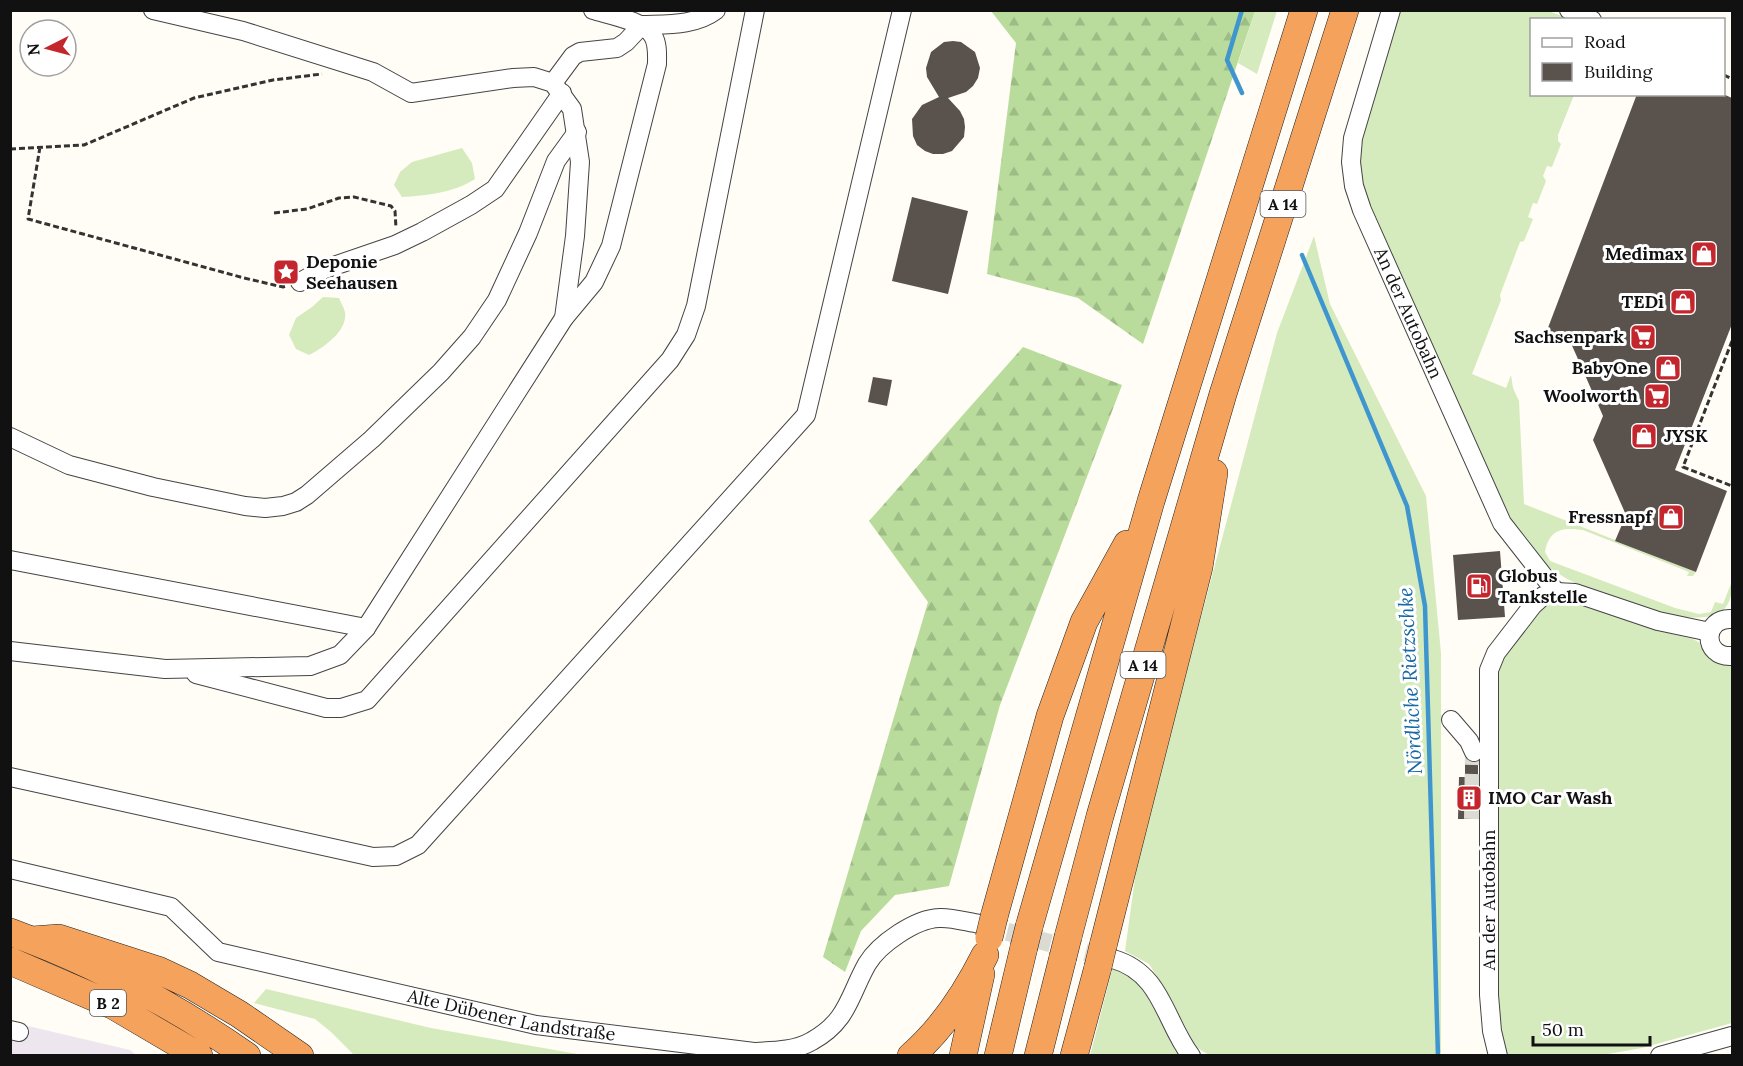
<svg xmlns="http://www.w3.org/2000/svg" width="1743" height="1066" font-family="Lora,serif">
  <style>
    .industrial { fill: #eee6ef }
    .grass { fill: #d5ebbd }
    .forest { fill: url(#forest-firs) }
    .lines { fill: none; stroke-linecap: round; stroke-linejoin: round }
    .stream { stroke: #3f96cf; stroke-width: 4.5 }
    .building { fill: #5a524d }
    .minor-tunnel { stroke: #dbdad3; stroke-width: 18; stroke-dasharray: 18 9; stroke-linecap: butt }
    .minor-casing { stroke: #444; stroke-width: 20 }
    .highway-casing { stroke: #222; stroke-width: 28 }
    .path { stroke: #333; stroke-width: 3; stroke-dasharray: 6 3; stroke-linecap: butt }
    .minor { stroke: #fff; stroke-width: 18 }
    .highway { stroke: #f5a25d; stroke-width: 27 }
    .highway-bridge-casing { stroke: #222; stroke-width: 28; stroke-linecap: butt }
    .highway-bridge { stroke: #f5a25d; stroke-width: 27 }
    .labels { text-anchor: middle; stroke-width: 6; stroke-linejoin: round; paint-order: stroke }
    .shield { fill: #fff; stroke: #585858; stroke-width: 1.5 }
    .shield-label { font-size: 16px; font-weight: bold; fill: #111 }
    .poi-label { font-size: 18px; font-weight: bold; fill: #111; stroke: #fff; text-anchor: end }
    .street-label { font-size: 18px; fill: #111; stroke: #fff }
    .water-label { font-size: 20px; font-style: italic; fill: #1768a6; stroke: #fff }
  </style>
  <defs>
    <pattern id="forest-firs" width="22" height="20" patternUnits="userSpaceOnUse" patternTransform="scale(1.5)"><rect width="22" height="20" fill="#b9dc9c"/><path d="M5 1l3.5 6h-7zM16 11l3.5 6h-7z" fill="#9ebc85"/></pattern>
  </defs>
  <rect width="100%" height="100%" fill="#fffdf5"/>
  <!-- industrial -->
  <path class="industrial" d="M11,1022L130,1050L136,1055L11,1056Z"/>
  <!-- grass -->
  <path class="grass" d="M1255,11H1277L1257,74L1238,63Z
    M1399,11H1548L1571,19L1532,20V94L1574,95L1558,135V141L1561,144L1552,167L1547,166L1543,176L1546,181L1537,204L1533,203L1528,217L1533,219L1524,241L1520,242L1500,295L1501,300L1472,374L1506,388L1511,375L1513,388L1519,401L1524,504L1696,572L1693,576H1687L1689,572L1583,530C1563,527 1549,529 1545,552L1550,561L1675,608L1699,614L1711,612L1715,602L1723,604L1732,581C1732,593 1731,606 1719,613C1686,631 1585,592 1556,572C1536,559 1522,535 1508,517L1364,195L1359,162L1362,129Z
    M462,148L472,163L475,179C455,192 426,196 402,197L394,185L400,172L412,162Z
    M1314,236L1330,304L1426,496L1441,653V1052L1439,1056L1209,1055L1196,1047L1170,997L1149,964L1125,951L1139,849L1277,333Z
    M323,297L339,298C341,303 344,308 345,312C348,331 323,348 309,355L296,349L289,335L296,318L312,307Z
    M1562,600L1583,603L1656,630L1693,639L1732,661V1023L1642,1048L1602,1055L1508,1056L1497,1016V673C1508,647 1532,606 1562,600Z
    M1114,967C1122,971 1133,975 1139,981C1160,1001 1163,1032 1178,1055L1090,1056L1112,970Z
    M266,989L431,1028L583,1055H354L331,1032L315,1019L254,1003Z"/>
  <!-- forest -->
  <path class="forest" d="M991,11H1255L1143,344L1078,298L987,274L1016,43Z
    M1023,347L1122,385L1000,705L949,886L895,895L861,931L845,972L823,957L928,602L869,521Z"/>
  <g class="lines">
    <!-- stream -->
    <path class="stream" d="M1242,10L1227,60L1242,93
      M1302,255L1407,506L1425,606L1438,1056"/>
  </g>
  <!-- building -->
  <path class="building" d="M953,41L961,42L975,52L980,68L978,78L973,86L966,92L948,98L960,111L964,119L965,127L964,137L952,151L943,154H933L925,151L917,145L913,136L912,119L922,105L939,97L927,77L926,68L931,52L944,42Z
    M1637,94H1723L1732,98V324L1675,470L1727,491L1696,572L1615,541L1626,515L1593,440L1603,416L1570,341L1546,333Z
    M912,197L968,211L948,294L892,281Z
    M873,377L892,380L887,406L868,402Z
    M1500,551L1505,617L1458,620L1453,555Z
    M1465,758L1472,763L1478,762V819H1458L1459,777H1465Z"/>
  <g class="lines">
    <!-- minor-tunnel -->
    <path class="minor-tunnel" d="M1473,819L1474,752
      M981,925L1111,959"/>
    <defs>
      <g id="minor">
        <path id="s1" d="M1391,10L1353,138L1351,162L1354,186L1362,210L1502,523L1556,592"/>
        <path d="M1569,10L1592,20"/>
        <path d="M553,83L573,56L580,52L617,48L626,42L642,25C667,24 695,26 716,10"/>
        <path d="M300,282L322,270L395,245L422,232L471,205L495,189L562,93"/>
        <path d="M564,318L594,282L611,246L657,64C657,55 658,44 653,36C645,21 609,15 593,10"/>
        <path d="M10,437L69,465L153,487L245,506L265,508L283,506L296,502L307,495L372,439L441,372L472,337L497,300L528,233L556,161L577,132"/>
        <path d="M10,560L366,628"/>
        <path d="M1732,619C1702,617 1702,658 1732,656"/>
        <path d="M10,651L165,669L310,666L340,655L366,628L564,318L575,236L580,162L572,109L553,83L534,77L513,78L411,93L373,72L243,31L153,10"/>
        <path d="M196,674L326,708H341L367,700L670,360L686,335L696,306L755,10"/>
        <path d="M1451,720L1469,741L1474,752"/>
        <path d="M10,777L373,857L396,856L418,845L806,415L902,10"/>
        <path id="s2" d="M10,869L171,907L218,952L536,1025L754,1052C774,1051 795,1051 812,1041C848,1021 849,996 867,964C879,944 915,919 939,918C951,917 967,922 980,924"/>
        <path d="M1113,959C1162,973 1164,1020 1191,1056"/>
        <path d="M10,1030L19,1032"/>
        <path d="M1498,1056L1492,1031L1489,995V670L1496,653L1533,605L1543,596L1556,592L1575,593L1658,621L1710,632"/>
        <path d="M1660,1056L1732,1036"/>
      </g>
      <path id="highway" d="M994,917L1050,716L1084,622L1127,544
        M1029,927L1151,501L1304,10
        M10,932C94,963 174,1005 247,1056
        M1068,937L1100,816L1223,394L1345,10
        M32,940L59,938L158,970L190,985L239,1014L300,1056
        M1103,946L1199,567L1214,473
        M10,961L114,1006L199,1056
        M911,1056C942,1029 967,991 985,955
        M963,1056L981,974
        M998,1056L1024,947
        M1038,1056L1063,957
        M1074,1056L1098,967"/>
    </defs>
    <!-- minor casing -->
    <use href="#minor" class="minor-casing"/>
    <!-- highway casing -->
    <use href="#highway" class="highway-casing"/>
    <!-- path -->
    <path class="path" d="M1724,75L1732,79
      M40,147L28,219L244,278L283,287L286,286
      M10,149L84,145L194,98L273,80L322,74
      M274,213L307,209L339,198L354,197L391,206L395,211L396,228
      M1732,341L1683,467L1732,486"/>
    <!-- minor -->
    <use href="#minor" class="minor"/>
    <!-- highway -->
    <use href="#highway" class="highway"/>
    <defs>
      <path id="highway-bridge" d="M989,938L994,917
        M1024,947L1029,927
        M1063,957L1068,937
        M1098,967L1103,946"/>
    </defs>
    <!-- highway-bridge casing -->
    <use href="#highway-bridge" class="highway-bridge-casing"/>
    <!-- highway-bridge -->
    <use href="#highway-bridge" class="highway-bridge"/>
  </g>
  <!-- icons -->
  <defs>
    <symbol id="shop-square" viewBox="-11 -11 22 22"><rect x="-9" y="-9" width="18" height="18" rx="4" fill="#c4262e" stroke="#fff"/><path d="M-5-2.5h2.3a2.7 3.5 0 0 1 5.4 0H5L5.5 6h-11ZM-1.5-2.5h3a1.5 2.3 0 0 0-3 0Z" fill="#fff"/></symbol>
    <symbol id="sight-square" viewBox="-11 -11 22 22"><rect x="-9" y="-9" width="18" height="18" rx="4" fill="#c4262e" stroke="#fff"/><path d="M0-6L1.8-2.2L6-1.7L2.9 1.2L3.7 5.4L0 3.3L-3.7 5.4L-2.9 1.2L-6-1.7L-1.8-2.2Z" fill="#fff"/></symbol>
    <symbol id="supermarket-square" viewBox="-11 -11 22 22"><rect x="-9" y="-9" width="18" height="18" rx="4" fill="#c4262e" stroke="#fff"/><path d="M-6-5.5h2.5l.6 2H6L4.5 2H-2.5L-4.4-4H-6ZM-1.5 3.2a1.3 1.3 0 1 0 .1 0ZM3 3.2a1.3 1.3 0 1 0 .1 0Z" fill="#fff"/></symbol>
    <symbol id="fuel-square" viewBox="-11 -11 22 22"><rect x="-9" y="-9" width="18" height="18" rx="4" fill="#c4262e" stroke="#fff"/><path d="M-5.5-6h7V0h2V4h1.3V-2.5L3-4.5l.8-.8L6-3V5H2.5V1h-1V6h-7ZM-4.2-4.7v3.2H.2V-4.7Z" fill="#fff"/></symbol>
    <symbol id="building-square" viewBox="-11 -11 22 22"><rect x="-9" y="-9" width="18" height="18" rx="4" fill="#c4262e" stroke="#fff"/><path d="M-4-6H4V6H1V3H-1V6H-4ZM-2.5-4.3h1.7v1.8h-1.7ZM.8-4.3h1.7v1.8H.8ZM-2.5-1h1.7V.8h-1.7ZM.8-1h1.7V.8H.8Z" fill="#fff"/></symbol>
  </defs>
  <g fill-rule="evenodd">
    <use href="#shop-square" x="1689" y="239" width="30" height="30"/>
    <use href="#sight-square" x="271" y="257" width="30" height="30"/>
    <use href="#shop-square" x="1668" y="287" width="30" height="30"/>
    <use href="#supermarket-square" x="1628" y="322" width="30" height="30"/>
    <use href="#shop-square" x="1653" y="353" width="30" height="30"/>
    <use href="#supermarket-square" x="1642" y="381" width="30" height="30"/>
    <use href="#shop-square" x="1629" y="421" width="30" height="30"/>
    <use href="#shop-square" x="1656" y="502" width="30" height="30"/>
    <use href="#fuel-square" x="1464" y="571" width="30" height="30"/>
    <use href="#building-square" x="1454" y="783" width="30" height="30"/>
  </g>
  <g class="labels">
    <!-- shield labels -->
    <g class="shield">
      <rect x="1260.5" y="191" width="45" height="26" rx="4.5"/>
      <rect x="1120.5" y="652" width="45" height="26" rx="4.5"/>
      <rect x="90" y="990" width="36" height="26" rx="4.5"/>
    </g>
    <g class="shield-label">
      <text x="1283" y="210">A 14</text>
      <text x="1143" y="671">A 14</text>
      <text x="108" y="1009">B 2</text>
    </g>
    <!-- poi labels -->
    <g class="poi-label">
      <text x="1684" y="260">Medimax</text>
      <text x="306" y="268" text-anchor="start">Deponie<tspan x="306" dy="21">Seehausen</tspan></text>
      <text x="1664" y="308">TEDi</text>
      <text x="1624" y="343">Sachsenpark</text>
      <text x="1648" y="374">BabyOne</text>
      <text x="1638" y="402">Woolworth</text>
      <text x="1664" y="442" text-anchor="start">JYSK</text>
      <text x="1652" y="523">Fressnapf</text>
      <text x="1498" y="582" text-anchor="start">Globus<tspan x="1498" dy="21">Tankstelle</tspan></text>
      <text x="1488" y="804" text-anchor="start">IMO Car Wash</text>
    </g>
    <!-- street labels -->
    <g class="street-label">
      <text dy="6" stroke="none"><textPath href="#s1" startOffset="320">An der Autobahn</textPath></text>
      <text transform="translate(1489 900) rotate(-90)" y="6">An der Autobahn</text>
      <text dy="6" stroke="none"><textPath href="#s2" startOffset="531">Alte Dübener Landstraße</textPath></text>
    </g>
    <!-- water labels -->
    <g class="water-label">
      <text transform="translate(1410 681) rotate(-93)" y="7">Nördliche Rietzschke</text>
    </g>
  </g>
  <!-- border -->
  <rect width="1743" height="1066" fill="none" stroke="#111111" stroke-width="24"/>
  <!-- legend -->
  <rect x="1530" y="18" width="195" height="78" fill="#ffffff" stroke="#a0a0a0" stroke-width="1.5"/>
  <rect x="1542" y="38" width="30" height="9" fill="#ffffff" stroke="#a0a0a0" stroke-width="1.5"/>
  <text x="1584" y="48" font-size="18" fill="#111111">Road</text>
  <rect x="1542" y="63" width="30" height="18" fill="#5a524d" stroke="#a0a0a0" stroke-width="1.5"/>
  <text x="1584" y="78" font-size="18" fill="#111111">Building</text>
  <!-- north arrow -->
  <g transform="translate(48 48) rotate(264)"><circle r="28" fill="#ffffff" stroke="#a0a0a0" stroke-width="1.5"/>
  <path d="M0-4.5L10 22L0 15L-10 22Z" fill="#c4262e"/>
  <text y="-9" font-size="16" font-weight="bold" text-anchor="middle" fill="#111111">N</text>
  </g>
  <!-- scale -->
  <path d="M1533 1036v9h117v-9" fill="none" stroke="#111111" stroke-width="3"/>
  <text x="1542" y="1036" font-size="18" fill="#111111" stroke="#ffffff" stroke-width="4.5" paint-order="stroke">50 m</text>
</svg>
